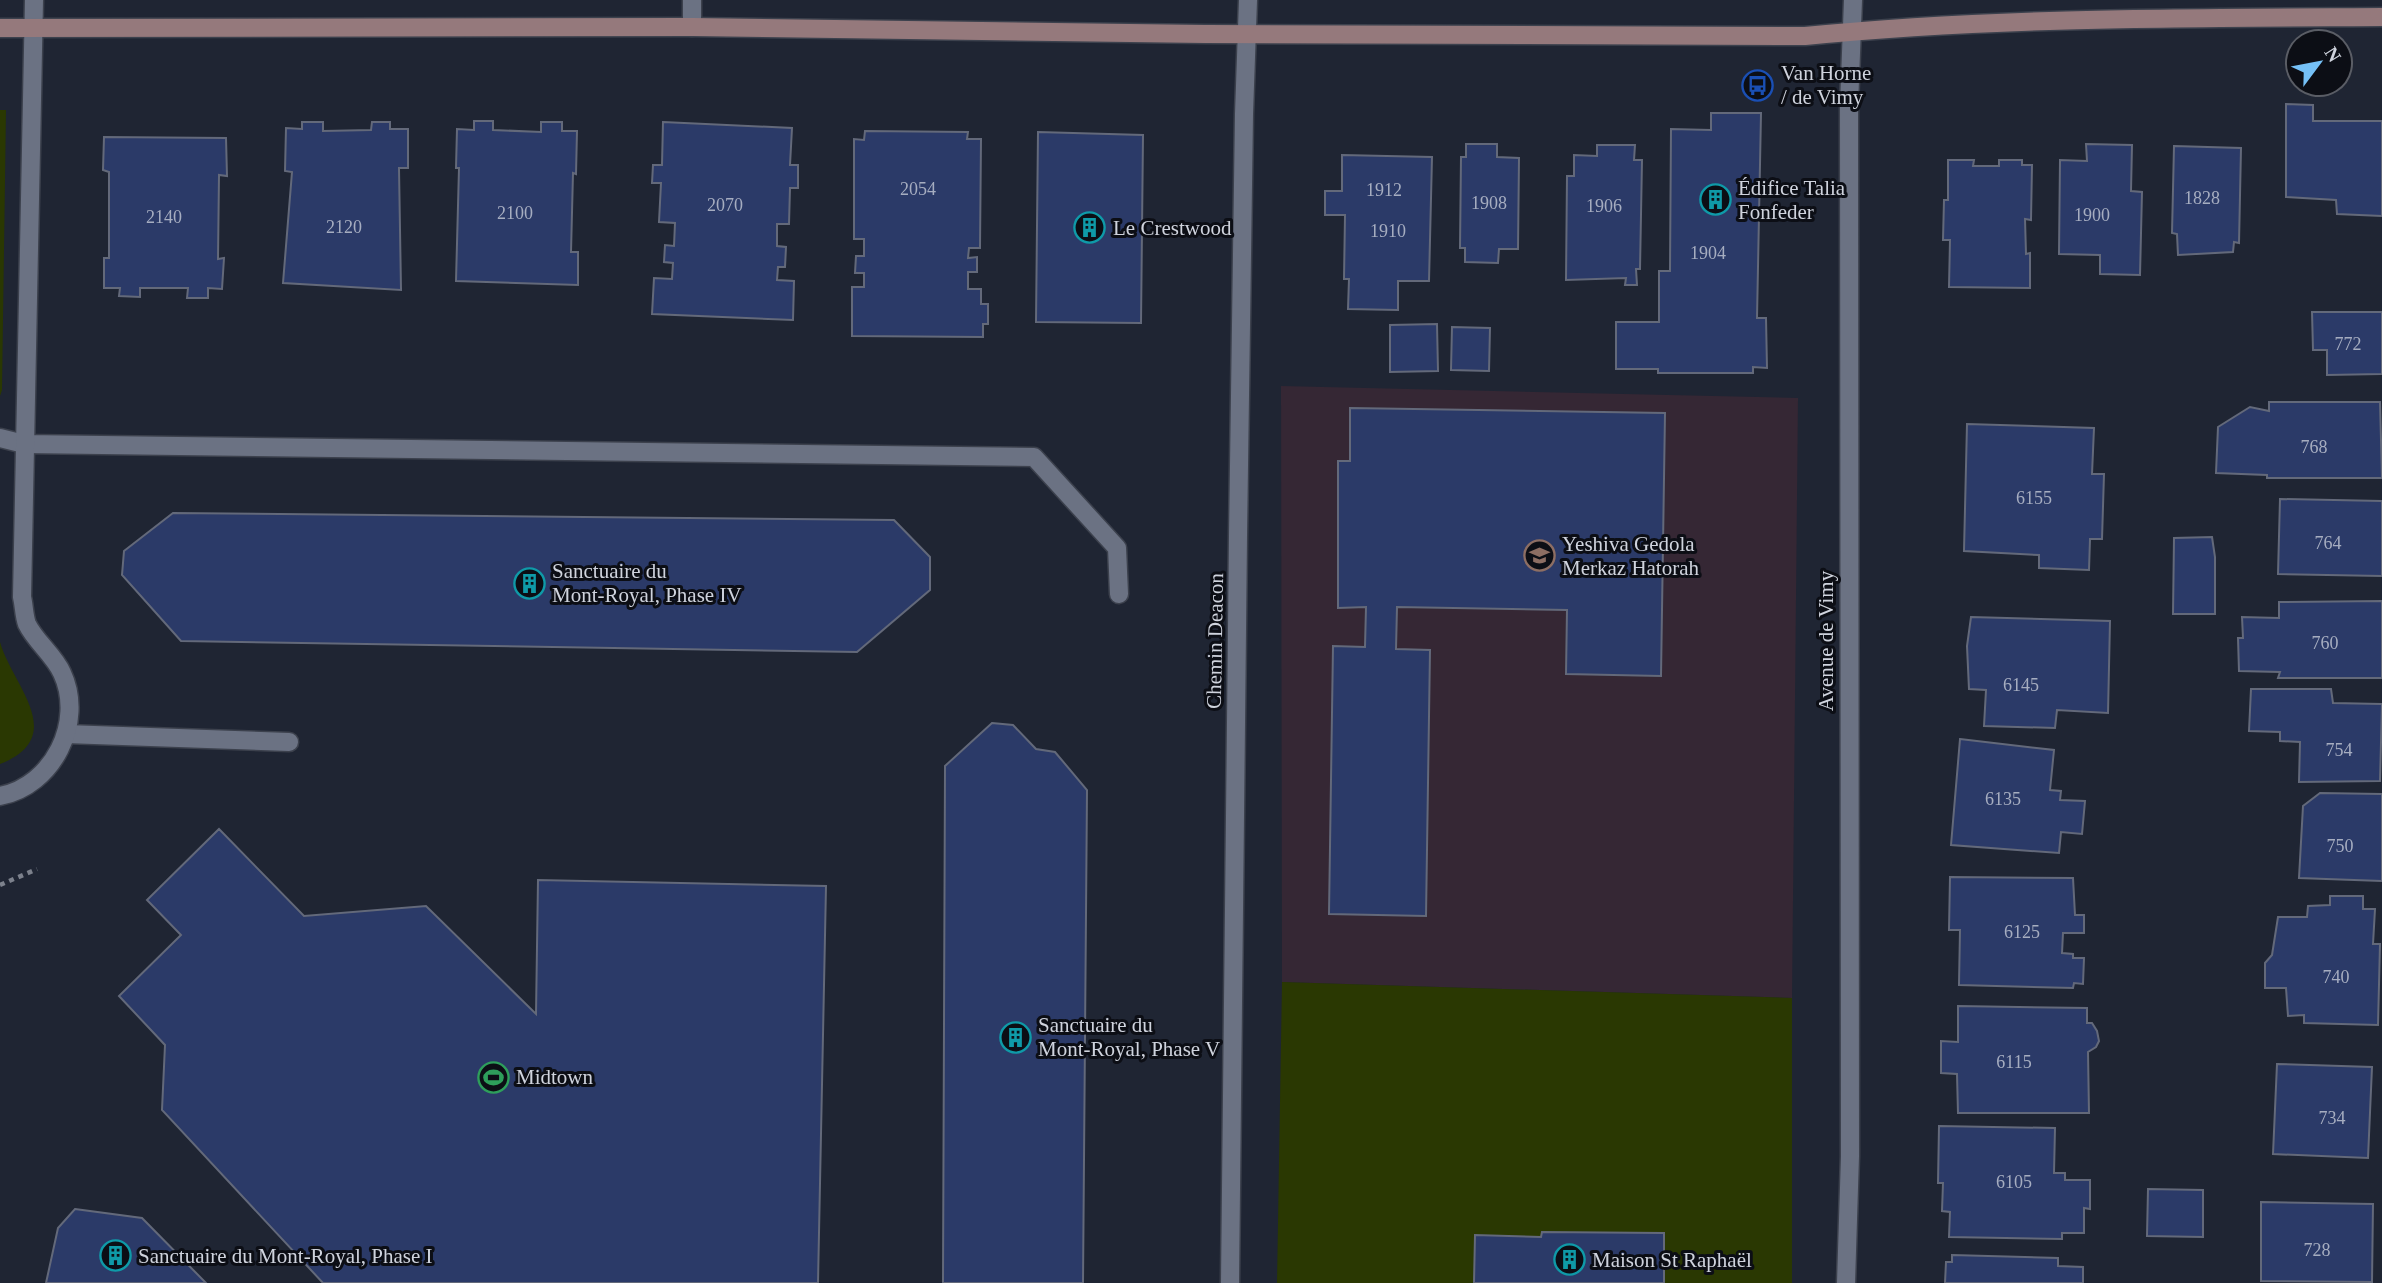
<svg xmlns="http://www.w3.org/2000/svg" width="2382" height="1283" font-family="Georgia,serif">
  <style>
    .industrial { fill: #352734 }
    .green { fill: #2a3802 }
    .building { fill: #2b3a68; stroke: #63697a; stroke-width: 2 }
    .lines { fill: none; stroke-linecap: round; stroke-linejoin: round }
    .service-casing { stroke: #3c414d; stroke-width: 21 }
    .minor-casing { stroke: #3c414d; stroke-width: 21 }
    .secondary-casing { stroke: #3c414d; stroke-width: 21 }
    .path { stroke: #7c818c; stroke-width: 4.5; stroke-dasharray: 5 5; stroke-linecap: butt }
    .service { stroke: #6b7283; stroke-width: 18 }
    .minor { stroke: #6b7283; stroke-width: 18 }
    .secondary { stroke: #95797c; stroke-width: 18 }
    .labels { text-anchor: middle; stroke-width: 6; stroke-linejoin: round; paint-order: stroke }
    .number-label { font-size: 18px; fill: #a6adc0 }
    .poi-label { font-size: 21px; fill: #cfd3dd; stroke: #0c0e15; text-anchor: start }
    .street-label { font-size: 21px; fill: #cfd3dd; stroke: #0c0e15 }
  </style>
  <rect width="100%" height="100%" fill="#1f2533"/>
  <!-- industrial -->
  <path class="industrial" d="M1281,386L1798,398L1792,998L1282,982Z"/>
  <!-- green -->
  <path class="green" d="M0,110H6L2,390L0,396Z
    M0,642C12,685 70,736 0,764Z
    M1282,982L1792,998V1283H1277Z"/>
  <!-- building -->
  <path class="building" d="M2286,104L2313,105V121H2382V216L2337,214L2336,200L2286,197Z
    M1711,113H1761L1757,318H1766L1767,368L1753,367V373H1658V369H1616V322H1659V271H1670L1671,129L1711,130Z
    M474,121H493V130L541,132V122H562V131H577L576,174L573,173L571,252H578V285L456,281L459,168H456L457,129L474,130Z
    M302,122H323V131L371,130L372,122H390V129H408V168H399L401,290L283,283L292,172L285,171L286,128L302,129Z
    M663,122L792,128L790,165H798V188H790L789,224H777V246L786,247L785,267H778L777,280L794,281L793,320L652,314L654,278L672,279L673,263L664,262L665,245L674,246L675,223L659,222L661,183H652L653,165H662Z
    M865,131L968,132L967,139H981L980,248H969L968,258L977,257V272H968V289H981V304H988V324H983V337L852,336V287H864V273H855L856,256H864V239H854V139L864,140Z
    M1038,132L1143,135L1141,323L1036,322Z
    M104,137L226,138L227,176L219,175L218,259L224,258L222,289L208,288V298H187L188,288H140V297L119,296L120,288H104V258H109V172L103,170Z
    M1466,144H1497V157L1519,158L1518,249H1499L1498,263L1465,262V248H1460L1461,157H1466Z
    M2086,144L2132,145L2131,191L2142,192L2140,275L2100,274V255L2059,254L2060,160L2087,161Z
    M1597,145H1635L1634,160H1642L1640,269H1636L1637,285H1625L1626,278L1566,280L1567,176H1574V155L1597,156Z
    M2174,146L2241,148L2239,243L2234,242L2233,252L2178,255L2177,234L2172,233Z
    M1342,155L1432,157L1429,281H1398V310L1348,309L1349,279H1344L1345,215H1325V191H1342Z
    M1948,160H1974L1973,166H1999V160H2022V165H2032L2031,220L2025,219L2026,254L2030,253V288L1949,287L1950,240H1943L1944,200H1948Z
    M2312,312H2382V374L2327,375V350H2313Z
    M1437,324L1438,371L1390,372V325Z
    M1452,327L1490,328L1489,371L1451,370Z
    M2269,402H2380L2382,478H2267V475L2216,473L2218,427L2250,407L2269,411Z
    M1350,408L1665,413L1661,676L1566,674L1567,610L1397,607L1396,649L1430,650L1426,916L1329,914L1333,646L1365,647L1366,607L1338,608V461H1350Z
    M1967,424L2094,428L2092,474H2104L2102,539H2090L2089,570L2039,568V555L1964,551Z
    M2280,499L2382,501V576L2278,574Z
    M173,513L894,520L930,557V590L857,652L181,641L122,575L124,551Z
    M2212,537L2215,557V614H2173L2174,538Z
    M2382,601V678H2278L2280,672L2239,671L2238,638H2243L2242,617L2279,618V602Z
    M1971,617L2110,621L2108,713L2057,710L2055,728L1984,726L1986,690L1969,689L1967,646Z
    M2251,689H2331L2333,703L2382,704L2380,781L2299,782L2300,742L2280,741V732L2249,731Z
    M992,723L1013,725L1036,749L1055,752L1087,790L1083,1283H943L945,766Z
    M1960,739L2054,750L2050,790L2061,791L2060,800L2085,801L2082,834L2061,832L2059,853L1951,845Z
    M2320,793L2382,794V881L2299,878L2303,806Z
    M219,829L304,916L426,906L536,1014L538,880L826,886L818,1283H323L162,1110L165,1045L119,996L181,935L147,900Z
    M1950,877L2073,878L2075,915H2084V933H2063L2062,953L2073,954V958H2084L2083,984L2074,983L2073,988L1959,985L1960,930H1949Z
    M2330,896H2363V909H2375L2373,944H2380L2378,1025L2304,1023V1015L2288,1016L2286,988H2265V963L2272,955L2278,917H2307L2308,906L2330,905Z
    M1958,1006L2087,1008V1023H2092L2097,1031L2099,1041L2096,1047L2088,1052L2089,1113H1958L1957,1074L1941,1073V1041L1958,1042Z
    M2277,1064L2372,1067L2368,1158L2273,1154Z
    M1939,1126L2055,1128L2054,1173H2065V1180H2090V1209L2084,1208V1233H2062V1239L1949,1237L1950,1212L1942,1211L1943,1183H1938Z
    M2148,1189L2203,1190V1237L2147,1236Z
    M2261,1202L2373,1204L2372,1282L2261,1281Z
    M75,1209L142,1218L206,1283H46L58,1228Z
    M1542,1232L1664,1233V1283H1474L1475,1235L1541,1237Z
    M1952,1255L2058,1258V1266L2083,1267V1283H1945L1946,1262H1952Z"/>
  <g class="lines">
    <defs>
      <path id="service" d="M0,438L24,444L1034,457L1117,548L1119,594
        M66,734L289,742"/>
      <path id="minor" d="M692,27V0
        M0,796C53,786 85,722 62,673C54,655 35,641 27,624C24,616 24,605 22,597L34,0
        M1230,1283L1238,536L1244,114L1248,0
        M1846,1283L1850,1156L1849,106L1853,0"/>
      <path id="secondary" d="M0,28L692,27L1205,34L1805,36C1996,17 2190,18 2382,17"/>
    </defs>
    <!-- service casing -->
    <use href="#service" class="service-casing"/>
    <!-- minor casing -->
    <use href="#minor" class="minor-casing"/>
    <!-- secondary casing -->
    <use href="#secondary" class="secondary-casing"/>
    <!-- path -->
    <path class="path" d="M0,885L37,869"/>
    <!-- service -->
    <use href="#service" class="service"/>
    <!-- minor -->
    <use href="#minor" class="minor"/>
    <!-- secondary -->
    <use href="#secondary" class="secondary"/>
  </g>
  <!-- icons -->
  <defs>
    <symbol id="bus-ring" viewBox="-11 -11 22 22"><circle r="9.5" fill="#0c0e15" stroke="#1a4fb4" stroke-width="1.5"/><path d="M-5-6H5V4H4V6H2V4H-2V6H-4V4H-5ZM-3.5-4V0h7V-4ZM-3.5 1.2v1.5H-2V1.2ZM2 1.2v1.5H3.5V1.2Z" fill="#1a4fb4"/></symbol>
    <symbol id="building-ring" viewBox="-11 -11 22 22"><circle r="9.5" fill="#0c0e15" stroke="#0f9aa8" stroke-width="1.5"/><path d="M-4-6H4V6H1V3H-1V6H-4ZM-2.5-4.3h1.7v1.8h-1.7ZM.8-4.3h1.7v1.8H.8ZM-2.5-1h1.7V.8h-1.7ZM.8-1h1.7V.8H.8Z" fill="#0f9aa8"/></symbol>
    <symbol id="school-ring" viewBox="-11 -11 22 22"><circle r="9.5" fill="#0c0e15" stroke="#8d6e63" stroke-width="1.5"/><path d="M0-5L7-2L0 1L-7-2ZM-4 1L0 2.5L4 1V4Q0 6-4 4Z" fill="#8d6e63"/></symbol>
    <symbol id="stadium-ring" viewBox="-11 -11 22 22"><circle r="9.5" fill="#0c0e15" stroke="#2e9e5b" stroke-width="1.5"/><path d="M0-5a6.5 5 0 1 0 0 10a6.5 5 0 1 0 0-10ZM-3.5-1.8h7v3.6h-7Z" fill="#2e9e5b"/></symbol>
  </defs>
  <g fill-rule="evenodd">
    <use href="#bus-ring" x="1740" y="68" width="35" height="35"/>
    <use href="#building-ring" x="1698" y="182" width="35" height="35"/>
    <use href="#building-ring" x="1072" y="210" width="35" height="35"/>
    <use href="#school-ring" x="1522" y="538" width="35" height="35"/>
    <use href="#building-ring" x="512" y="566" width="35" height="35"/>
    <use href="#building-ring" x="998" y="1020" width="35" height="35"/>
    <use href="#stadium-ring" x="476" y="1060" width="35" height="35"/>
    <use href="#building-ring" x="98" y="1238" width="35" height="35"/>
    <use href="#building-ring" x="1552" y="1242" width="35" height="35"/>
  </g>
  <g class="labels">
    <!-- number labels -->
    <g class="number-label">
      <text x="918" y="195">2054</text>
      <text x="1384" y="196">1912</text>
      <text x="2202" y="204">1828</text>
      <text x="1489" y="209">1908</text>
      <text x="725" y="211">2070</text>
      <text x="1604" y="212">1906</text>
      <text x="515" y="219">2100</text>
      <text x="2092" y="221">1900</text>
      <text x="164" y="223">2140</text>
      <text x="344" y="233">2120</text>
      <text x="1388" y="237">1910</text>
      <text x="1708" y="259">1904</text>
      <text x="2348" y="350">772</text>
      <text x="2314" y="453">768</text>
      <text x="2034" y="504">6155</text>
      <text x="2328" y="549">764</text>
      <text x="2325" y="649">760</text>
      <text x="2021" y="691">6145</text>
      <text x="2339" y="756">754</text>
      <text x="2003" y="805">6135</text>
      <text x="2340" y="852">750</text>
      <text x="2022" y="938">6125</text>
      <text x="2336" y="983">740</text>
      <text x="2014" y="1068">6115</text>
      <text x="2332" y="1124">734</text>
      <text x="2014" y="1188">6105</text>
      <text x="2317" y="1256">728</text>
    </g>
    <!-- poi labels -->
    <g class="poi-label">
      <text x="1781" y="80">Van Horne<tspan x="1781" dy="24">/ de Vimy</tspan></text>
      <text x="1738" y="195">Édifice Talia<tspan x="1738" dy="24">Fonfeder</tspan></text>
      <text x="1113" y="235">Le Crestwood</text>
      <text x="1562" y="551">Yeshiva Gedola<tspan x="1562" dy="24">Merkaz Hatorah</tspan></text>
      <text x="552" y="578">Sanctuaire du<tspan x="552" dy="24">Mont-Royal, Phase IV</tspan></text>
      <text x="1038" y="1032">Sanctuaire du<tspan x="1038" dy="24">Mont-Royal, Phase V</tspan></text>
      <text x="516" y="1084">Midtown</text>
      <text x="138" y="1263">Sanctuaire du Mont-Royal, Phase I</text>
      <text x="1592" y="1267">Maison St Raphaël</text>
    </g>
    <!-- street labels -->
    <g class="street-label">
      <text transform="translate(1215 641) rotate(-89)" y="7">Chemin Deacon</text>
      <text transform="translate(1826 641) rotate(-90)" y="7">Avenue de Vimy</text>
    </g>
  </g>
  <!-- north arrow -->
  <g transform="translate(2319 63) rotate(58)"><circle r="33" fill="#0c0e15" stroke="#5a5d65" stroke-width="2"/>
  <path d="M0-5L12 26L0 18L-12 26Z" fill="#75c0f6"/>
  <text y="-10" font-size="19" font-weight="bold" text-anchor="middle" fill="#cfd3dd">N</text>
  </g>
</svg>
